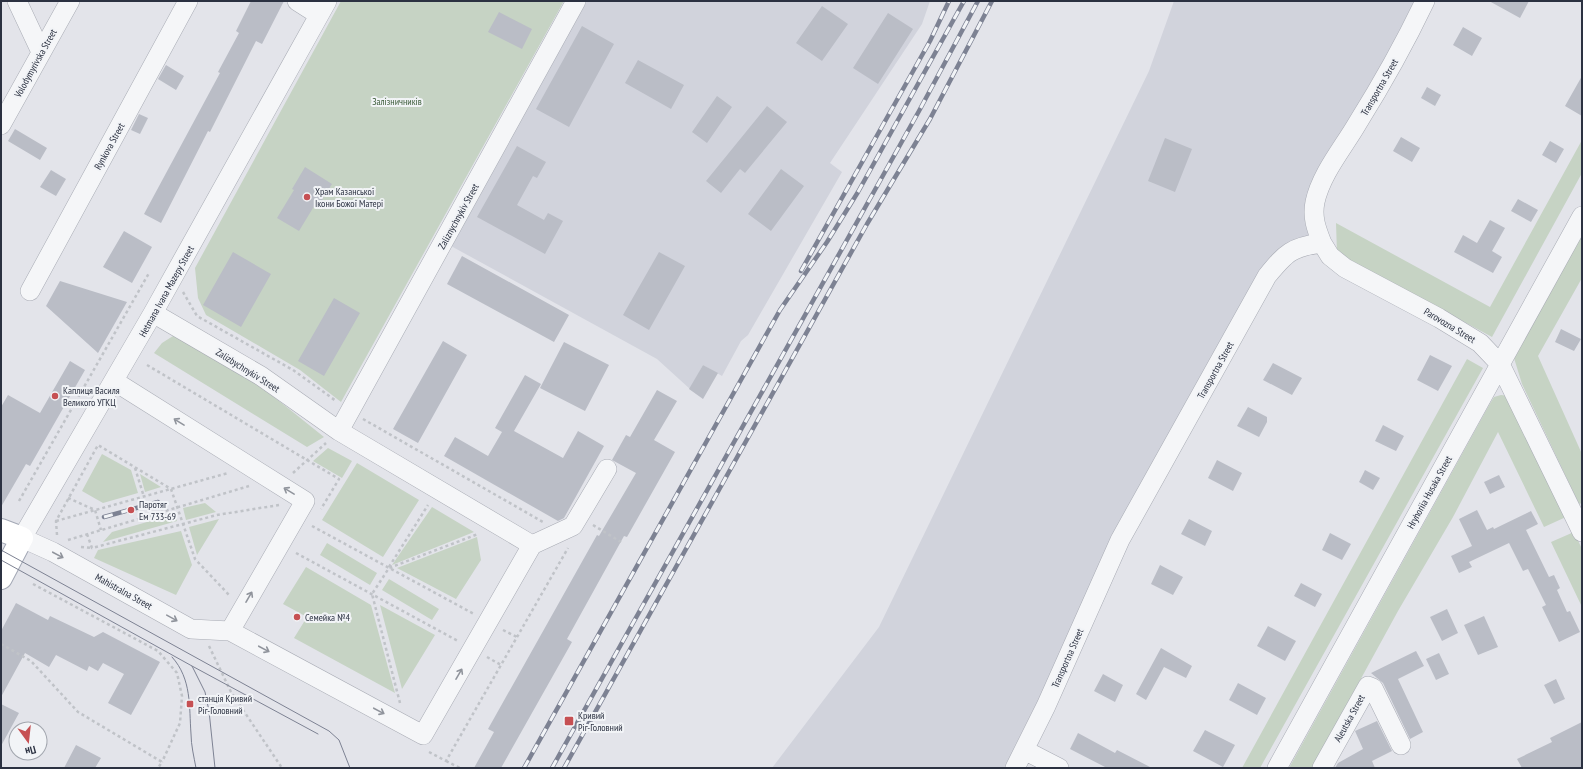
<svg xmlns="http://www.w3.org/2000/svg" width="1583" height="769" font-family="'PT Sans Narrow',sans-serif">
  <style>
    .built { fill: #d1d3dc }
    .green { fill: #c6d3c4 }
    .building { fill: #babdc6 }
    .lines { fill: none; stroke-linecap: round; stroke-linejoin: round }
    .minor-casing { stroke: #a8abb4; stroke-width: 20 }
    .major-casing { stroke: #a3a8b5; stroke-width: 24 }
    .path { stroke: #c0c3c8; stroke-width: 2.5; stroke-dasharray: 3 3; stroke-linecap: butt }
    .minor { stroke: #f5f6f8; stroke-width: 19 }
    .major { stroke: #fff; stroke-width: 22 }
    .tram { stroke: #7d8293; stroke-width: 1 }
    .rail-casing { stroke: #7d8293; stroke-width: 4.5 }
    .rail { stroke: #f2f4f7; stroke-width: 3; stroke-dasharray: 9; stroke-linecap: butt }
    .oneway { stroke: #90949c }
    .poi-dot { fill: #c65053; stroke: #f2f4f7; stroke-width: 1.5 }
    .labels { text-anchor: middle; stroke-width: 4; stroke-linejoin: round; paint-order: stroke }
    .street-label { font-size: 10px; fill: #2b3141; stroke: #f2f4f7 }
    .park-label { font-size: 10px; fill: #3c5c3a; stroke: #f2f4f7 }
    .poi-label { font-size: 10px; fill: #2b3141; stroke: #f2f4f7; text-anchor: start }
  </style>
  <rect width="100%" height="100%" fill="#e3e4ea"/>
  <!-- built -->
  <path class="built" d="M587,1H930L922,24L830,163L842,172L748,335L741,341L722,376L703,365L690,389L657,359L451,246Z
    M1174,1H1425L1324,177L1322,243L1286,254L1120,540L1015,768H772L879,627L1149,71Z"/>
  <!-- green -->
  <path class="green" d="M341,1H564L341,402L300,370L206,315L198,298L195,268Z
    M1582,140V173L1492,337L1337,253L1336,223L1490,307Z
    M1582,232V278L1538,356L1582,454V503L1579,504L1522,384L1514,358Z
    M173,336C230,358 276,399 324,437L307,447L154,353L162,343Z
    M1467,359L1483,368L1260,768H1242Z
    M1501,395L1509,396L1566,517L1544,527L1498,432L1453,517L1398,611L1312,768H1289L1488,407L1494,397Z
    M328,448L352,461L342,478L313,461Z
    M102,454L131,470L138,493L103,503L82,491Z
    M357,463L419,500L383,557L322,520Z
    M140,474L161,487L145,492Z
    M205,503L216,512L186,520L183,508Z
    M432,507L474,532L392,565Z
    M175,514L177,521L103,542L112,532Z
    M219,519L197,555L189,527Z
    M181,531L192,565L176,595L94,558L98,550Z
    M1574,532L1582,549V607L1551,542Z
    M477,537L481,560L456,599L397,568Z
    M327,543L377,573L370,585L320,555Z
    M306,567L371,605L395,693L294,638L307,617L283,604Z
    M389,579L439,609L432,620L382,590Z
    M380,605L435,635L402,689Z"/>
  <!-- building -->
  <path class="building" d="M251,1H284L262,44L256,41L210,132L208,131L161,223L144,214L220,73L218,72L239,33L236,31Z
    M1489,1H1529L1520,18Z
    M822,6L848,24L822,61L796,43Z
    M499,12L532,29L522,49L488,32Z
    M888,13L913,29L878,84L853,68Z
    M582,26L614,44L569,127L536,109Z
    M1463,27L1482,38L1472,56L1453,45Z
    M638,60L684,85L671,109L625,83Z
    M166,65L184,76L176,90L158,79Z
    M1582,76V116L1565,106Z
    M1427,87L1441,95L1435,106L1421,98Z
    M717,96L732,107L707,143L692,132Z
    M767,106L787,122L745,173L740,169L721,193L706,181Z
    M139,114L148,118L140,134L131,130Z
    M15,129L47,148L40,160L8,141Z
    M1401,137L1420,148L1412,162L1393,151Z
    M1165,138L1192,149L1175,192L1148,181Z
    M1550,141L1564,149L1556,163L1542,155Z
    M517,146L546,162L537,178L533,176L517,205L544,220L548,213L563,221L545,254L477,217Z
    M305,167L332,184L319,205L316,203L299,231L277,218L294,190L292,189Z
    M781,169L804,186L771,231L748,214Z
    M51,170L66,179L56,196L40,187Z
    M1518,199L1538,210L1531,222L1511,211Z
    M1490,220L1505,228L1492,251L1502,257L1493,273L1454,252L1463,235L1477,243Z
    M124,231L152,247L132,283L103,267Z
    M233,252L271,274L241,327L203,305Z
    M659,252L685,266L649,330L623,315Z
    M462,256L569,315L554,342L447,284Z
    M60,281L127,302L98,353L46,306Z
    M334,298L360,313L324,376L298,361Z
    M1561,329L1581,339L1574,351L1555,342Z
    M443,341L467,355L418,443L393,429Z
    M564,342L609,365L585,411L540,388Z
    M1430,355L1452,366L1438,391L1417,380Z
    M70,361L85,370L30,466L26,464L1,507V407L8,395L40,413Z
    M1273,363L1302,378L1292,395L1263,380Z
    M703,365L718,373L703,399L689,389Z
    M525,375L541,384L514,431L563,458L578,431L604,446L564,518L558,521L444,456L455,437L488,456L502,432L495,428Z
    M657,390L677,401L654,440L675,452L627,537L624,536L567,639L572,642L501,768H474L494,732L488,729L597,535L599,536L636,473L612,460L626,435L630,437Z
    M1248,407L1267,417V422L1259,437L1237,426Z
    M1383,425L1404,436L1396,451L1375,441Z
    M1217,460L1242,473L1233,491L1208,478Z
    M1365,470L1380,478L1373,490L1359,482Z
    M1499,475L1505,487L1490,494L1484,482Z
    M1477,510L1487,530L1493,527L1494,529L1531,511L1538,524L1526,530L1549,577L1554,575L1560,588L1557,590L1567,612L1570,611L1580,632L1559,642L1542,607L1546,605L1528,569L1523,571L1509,543L1469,562L1472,567L1459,573L1451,556L1472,546L1459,519Z
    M1189,519L1212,531L1205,546L1181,534Z
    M1330,533L1351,544L1342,560L1322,550Z
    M1160,565L1183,577L1173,595L1151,584Z
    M1301,583L1322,594L1315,607L1294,596Z
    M16,603L48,620L50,616L94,637L103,632L160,662L131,715L108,703L124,674L103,663L98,671L89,666L87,671L56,655L49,667L25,653L1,697V631Z
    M1447,609L1458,633L1442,641L1430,617Z
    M1484,616L1498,647L1478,655L1464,625Z
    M1268,626L1296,641L1285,661L1257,646Z
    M1161,648L1192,666L1186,678L1164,667L1146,700L1136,694Z
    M1416,651L1424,666L1398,679L1423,732L1410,739L1383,683L1371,673Z
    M1439,653L1449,674L1436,680L1426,659Z
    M1103,674L1123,685L1115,702L1094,691Z
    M1556,679L1565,699L1554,704L1544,685Z
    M1238,683L1266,698L1257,715L1229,700Z
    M1,704L19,713L1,746Z
    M1377,721L1392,751L1372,761L1375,768H1335L1338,763L1363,749L1355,731Z
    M1582,722V768H1522L1517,759L1552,742L1550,738Z
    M1205,730L1235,745L1223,767L1193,751Z
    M1078,733L1115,753L1117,750L1152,768H1107L1070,749Z
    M76,745L101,758L95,768H64Z"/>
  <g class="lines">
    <defs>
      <path id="minor" d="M17,1L41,52
        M297,1L319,15
        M327,1L153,313L22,538L53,552L191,629L230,631L423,735L532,545L573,526L607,469
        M1,125L70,1
        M1322,243L1330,256L1345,268L1439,318L1480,343L1500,364L1582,532
        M30,291L188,1
        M153,313L261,376L339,431L532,545
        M114,381L305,501L230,631
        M339,431L576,1
        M1024,750L1059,768
        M1015,768L1046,706L1120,540L1267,276C1286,253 1291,247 1322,243C1316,228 1312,217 1315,202C1321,174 1343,148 1357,124C1382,84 1405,43 1425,1
        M1277,768L1582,216
        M1322,768L1368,686L1373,688L1401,745"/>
      <path id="major" d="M1,530L22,538L1,578"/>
    </defs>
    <!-- minor casing -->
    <use href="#minor" class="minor-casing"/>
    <!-- major casing -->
    <use href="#major" class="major-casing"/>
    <!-- path -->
    <path class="path" d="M183,292L197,316L293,370L336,401
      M147,365L339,479L321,509
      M363,419L543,522
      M135,468L144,497
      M293,473L326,443
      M68,498L95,510L101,530
      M19,501L149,273
      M56,521L228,473
      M593,525L621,542
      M312,526L474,614
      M87,534L92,548L217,515L279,505
      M57,535L56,521L98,445L171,489L195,559L230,596
      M68,540L249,486
      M81,547L92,548
      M296,553L458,641
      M389,567L428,505
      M33,584L158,651L177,673L182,696L180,723L162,762
      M503,630L517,637
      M1,644L31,661L78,712L162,762L158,768
      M209,646L231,692L282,768
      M487,657L501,665
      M400,703L372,594L389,568L478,534
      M429,752L446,761L568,548
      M446,761L460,768"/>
    <!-- minor -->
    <use href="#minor" class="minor"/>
    <!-- major -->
    <use href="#major" class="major"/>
    <!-- tram -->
    <path class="tram" d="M1,550L329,731L339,740L350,768
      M1,560L192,666L205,692L209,711L215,768
      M172,657C192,679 189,707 191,734C191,745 194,757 196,768
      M192,666L318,734"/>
    <defs>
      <path id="rail" d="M801,271L930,41L949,1
        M104,517L158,502
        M524,768L780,310L827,242L858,192L964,1
        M552,768L919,111L978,1
        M564,768L867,224L930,119L992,1"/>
    </defs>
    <!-- rail casing -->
    <use href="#rail" class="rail-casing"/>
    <!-- rail -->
    <use href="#rail" class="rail"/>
  </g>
  <!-- one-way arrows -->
  <defs><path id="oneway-shaft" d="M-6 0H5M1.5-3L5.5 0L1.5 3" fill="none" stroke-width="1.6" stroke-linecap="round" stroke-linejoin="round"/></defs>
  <g class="oneway">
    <use href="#oneway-shaft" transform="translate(179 422) rotate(-148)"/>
    <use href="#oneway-shaft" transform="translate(289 491) rotate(-149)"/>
    <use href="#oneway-shaft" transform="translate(58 555) rotate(28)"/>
    <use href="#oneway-shaft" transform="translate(249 597) rotate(-60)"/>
    <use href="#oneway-shaft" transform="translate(172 618) rotate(29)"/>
    <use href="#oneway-shaft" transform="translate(264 649) rotate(28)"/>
    <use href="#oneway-shaft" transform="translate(459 674) rotate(-60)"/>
    <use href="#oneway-shaft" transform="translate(379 711) rotate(28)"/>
  </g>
  <!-- markers -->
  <g class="poi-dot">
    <circle cx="307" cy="197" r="4"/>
    <circle cx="55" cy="396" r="4"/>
    <circle cx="131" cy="510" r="4"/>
    <circle cx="297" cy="617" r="4"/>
    <rect x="186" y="700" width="8" height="8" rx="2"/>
    <rect x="564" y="716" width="10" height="10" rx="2"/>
  </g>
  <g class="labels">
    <!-- street labels -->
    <g class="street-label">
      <text transform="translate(35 63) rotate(-61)" y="4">Volodymyrivska Street</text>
      <text transform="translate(1379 87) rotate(-60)" y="4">Transportna Street</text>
      <text transform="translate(109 146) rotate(-61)" y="4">Rynkova Street</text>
      <text transform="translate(458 216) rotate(-61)" y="4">Zaliznychnykiv Street</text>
      <text transform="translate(166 291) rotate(-61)" y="4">Hetmana Ivana Mazepy Street</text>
      <text transform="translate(1450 325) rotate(31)" y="4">Parovozna Street</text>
      <text transform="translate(248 370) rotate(32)" y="4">Zalizbychnykiv Street</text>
      <text transform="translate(1215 370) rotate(-61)" y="4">Transportna Street</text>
      <text transform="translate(1429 492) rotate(-61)" y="4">Hryhoriia Husaka Street</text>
      <text transform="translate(124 591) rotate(29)" y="4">Mahistralna Street</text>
      <text transform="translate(1067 658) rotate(-66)" y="4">Transportna Street</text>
      <text transform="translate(1349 718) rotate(-61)" y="4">Aleutska Street</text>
    </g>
    <!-- park labels -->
    <g class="park-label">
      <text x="397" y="105">Залізничників</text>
    </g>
    <!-- poi labels -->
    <g class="poi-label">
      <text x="315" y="195">Храм Казанської<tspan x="315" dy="12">Ікони Божої Матері</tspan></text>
      <text x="63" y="394">Каплиця Василя<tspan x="63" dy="12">Великого УГКЦ</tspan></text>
      <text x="139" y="508">Паротяг<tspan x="139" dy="12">Ем 733-69</tspan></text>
      <text x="305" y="621">Семейка №4</text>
      <text x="198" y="702">станція Кривий<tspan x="198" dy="12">Ріг-Головний</tspan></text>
      <text x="578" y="719">Кривий<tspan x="578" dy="12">Ріг-Головний</tspan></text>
    </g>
  </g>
  <!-- border -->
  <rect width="1583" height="769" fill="none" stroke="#2b3141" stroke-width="4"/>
  <!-- north arrow -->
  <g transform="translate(28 741) rotate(165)"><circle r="19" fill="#f2f4f7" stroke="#a2a6ae"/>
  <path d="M0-3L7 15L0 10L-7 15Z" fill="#c65053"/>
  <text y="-6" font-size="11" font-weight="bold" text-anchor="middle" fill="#2b3141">Пн</text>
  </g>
</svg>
